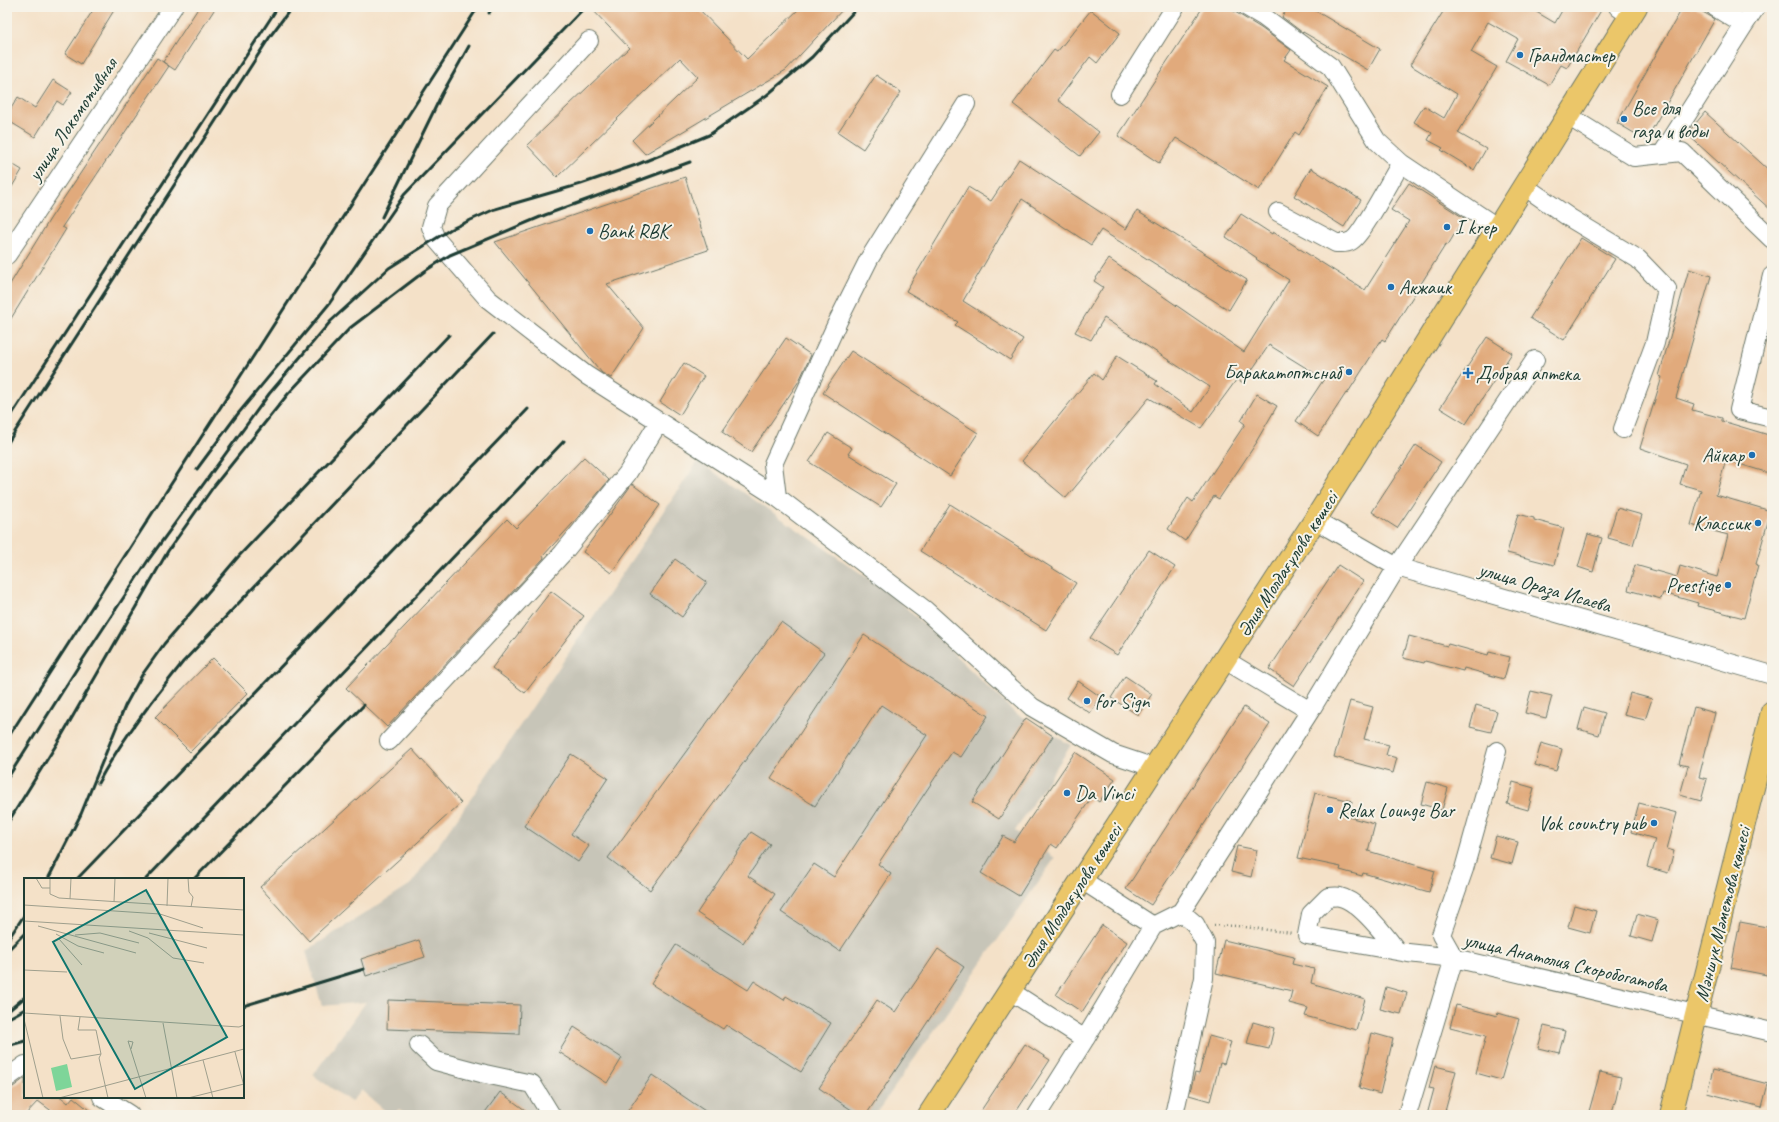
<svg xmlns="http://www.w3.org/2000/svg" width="1779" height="1122" font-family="Caveat,sans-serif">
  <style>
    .industrial { fill: #c7c5b8 }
    .building { fill: #e1aa7b }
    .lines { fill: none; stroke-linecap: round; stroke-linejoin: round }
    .minor-casing { stroke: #6a7668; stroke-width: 20 }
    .major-casing { stroke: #6a7668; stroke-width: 24 }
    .path { stroke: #6a7668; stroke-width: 2.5; stroke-dasharray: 1 3; stroke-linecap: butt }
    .minor { stroke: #fff; stroke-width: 18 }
    .major { stroke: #ebc669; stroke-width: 22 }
    .rail { stroke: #1f3d34; stroke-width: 3 }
    .poi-dot { fill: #1f6fb2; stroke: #f7f3e8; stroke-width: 1.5 }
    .labels { text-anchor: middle; stroke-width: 4; stroke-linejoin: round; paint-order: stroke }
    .poi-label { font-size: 20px; fill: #1f3d34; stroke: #f7f3e8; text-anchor: start }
    .street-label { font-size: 20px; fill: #1f3d34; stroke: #f7f3e8 }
    .inset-road { fill: none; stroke: #9f9f8d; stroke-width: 1 }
    .view { fill: #0f766e; fill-opacity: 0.15; stroke: #0f766e; stroke-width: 2 }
    .inset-edge { fill: none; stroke: #1f3d34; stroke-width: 2 }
  </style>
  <rect width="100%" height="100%" fill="#f7f3e8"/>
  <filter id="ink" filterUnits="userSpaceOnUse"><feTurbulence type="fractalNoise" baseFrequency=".025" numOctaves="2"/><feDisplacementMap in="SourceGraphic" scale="8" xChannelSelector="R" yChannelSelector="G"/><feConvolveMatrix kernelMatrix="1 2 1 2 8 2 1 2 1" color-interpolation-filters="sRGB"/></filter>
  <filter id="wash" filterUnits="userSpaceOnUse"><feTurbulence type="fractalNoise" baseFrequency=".012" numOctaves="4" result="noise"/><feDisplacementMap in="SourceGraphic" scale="16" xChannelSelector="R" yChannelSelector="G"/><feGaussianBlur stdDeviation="0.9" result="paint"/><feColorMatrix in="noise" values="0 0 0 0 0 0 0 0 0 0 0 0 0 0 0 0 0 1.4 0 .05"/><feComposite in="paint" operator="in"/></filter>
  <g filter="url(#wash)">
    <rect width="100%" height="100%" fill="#f4e1c8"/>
    <!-- industrial -->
    <path class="industrial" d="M698,461L895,597L1015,713L1071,745L1015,831L1055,858L875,1115H407L399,1109L393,1115H390L361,1090L351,1102L313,1075L366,1002L322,1006L306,951L411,884L472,797Z"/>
    <g id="blocks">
      <!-- building -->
      <path class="building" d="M95,7H116L81,64L65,54Z
        M199,7H216L175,70L163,62Z
        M590,7H697L747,59L801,7H845L786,70L645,154L632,140L698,77L680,58L557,177L527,145L629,48Z
        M1203,7H1227L1261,28L1291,50L1284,60L1328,87L1299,135L1295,132L1259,190L1176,138L1159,163L1118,136Z
        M1288,7H1309L1380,49L1368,70L1303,32V33L1282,17Z
        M1446,7H1528L1555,23L1564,7H1603L1567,68L1561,65L1549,85L1506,61L1518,39L1488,22L1471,52L1497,67L1458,133L1486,149L1474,170L1441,150L1443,148L1428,140L1432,133L1414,122L1424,106L1444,118L1457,94L1410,65Z
        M1683,7H1694L1715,19L1646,140L1617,123Z
        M1091,10L1120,33L1097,63L1090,57L1058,100L1099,132L1080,156L1013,104L1054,50L1057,52Z
        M157,58L169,66L62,227L66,229L7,325V289L50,219Z
        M876,75L901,92L863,149L838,132Z
        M53,80L72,92L63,105L57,101L35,137L7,120V115L18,97L35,108Z
        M1705,112L1772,173V211L1687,134Z
        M1019,159L1126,229L1137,211L1247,280L1229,310L1101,230L1091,245L1022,199L963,301L1023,339L1010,360L955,325L958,322L906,291L968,187L991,201Z
        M7,161L22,170L7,195Z
        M1311,168L1361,200L1344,227L1294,196Z
        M685,177L708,250L607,284L644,328L611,378L602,373L495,242Z
        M1409,183L1464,218L1448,245L1446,244L1385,341L1382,339L1347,394L1346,393L1318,436L1296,421L1324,379L1269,345L1243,383L1237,379L1201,428L1149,398L1066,498L1022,461L1094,373L1102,380L1117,356L1157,381L1155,384L1193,412L1210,387L1104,318L1091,340L1075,332L1103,287L1094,281L1109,259L1244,352L1289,280L1256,259L1257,258L1226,237L1241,214L1272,234L1273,232L1365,290L1409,221L1391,210Z
        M1581,238L1615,259L1564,340L1530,318Z
        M1689,269L1711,276L1676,398L1694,404L1692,410L1722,418V421L1772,436V474L1726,460L1716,495L1771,511L1756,564L1758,565L1744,618L1697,606L1698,603L1663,593L1661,599L1628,590L1635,565L1677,577L1680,566L1717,577L1728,535L1691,525L1701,490L1680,484L1686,464L1640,448L1662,377L1659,376Z
        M1487,337L1512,353L1466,424L1440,408Z
        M786,338L811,355L799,381L751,452L722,432Z
        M851,351L978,433L950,476L823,393Z
        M684,363L704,376L680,415L660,402Z
        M1257,394L1277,406L1256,442H1257L1219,499L1214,496L1185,541L1168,529L1188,498L1193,502L1245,424L1241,421Z
        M828,433L852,448L848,454L896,484L881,507L809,462Z
        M1416,445L1441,462L1397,528L1372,512Z
        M584,457L609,480L573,523L543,556L544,558L387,727L346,688L507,519L516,528Z
        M632,484L660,505L611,573L583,552Z
        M950,504L1076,583L1046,630L920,551Z
        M1617,508L1642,515L1633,545L1608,538Z
        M1518,514L1534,518V520L1564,528L1554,565L1507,553Z
        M1588,534L1602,538L1593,572L1578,567Z
        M1149,550L1175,567L1117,655L1090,638Z
        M675,559L707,582L682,617L650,594Z
        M1338,565L1363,581L1294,686L1269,669Z
        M551,591L584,616L525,693L492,668Z
        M781,622L824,653L650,890L608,858Z
        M864,635L988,716L961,757L952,752L878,864L891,874L840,951L781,912L814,864L834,877L927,735L881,705L815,806L771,778Z
        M1409,636L1447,646L1448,644L1488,655L1489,652L1510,657L1504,679L1464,668L1463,671L1425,661L1424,663L1403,658Z
        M213,658L248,693L190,752L155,717Z
        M1125,676L1152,694L1138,715L1111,698Z
        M1078,681L1101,697L1090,713L1067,698Z
        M1531,691L1552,696L1546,718L1525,713Z
        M1630,693L1652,699L1645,720L1624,715Z
        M1350,701L1373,707L1364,739L1389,745L1386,755L1397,758L1393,773L1334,757Z
        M1476,705L1497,711L1491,732L1470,727Z
        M1244,707L1270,724L1151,905L1126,889Z
        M1584,707L1605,713L1599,735L1578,729Z
        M1694,707L1715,713L1699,777L1707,779L1701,801L1680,795L1688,766L1679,764Z
        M1026,718L1053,736L999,819L972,802Z
        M1541,743L1562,749L1556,771L1535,765Z
        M412,749L461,803L309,941L260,887Z
        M1075,752L1115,779L1099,802L1092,797L1057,848L1051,844L1019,896L981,873L1003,836L1014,842Z
        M571,754L608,778L571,834L589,846L578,862L524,826Z
        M1427,782L1448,788L1442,810L1421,804Z
        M1513,782L1534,788L1528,810L1507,804Z
        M1315,793L1352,801L1348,817L1375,824L1368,851L1435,871L1429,892L1363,873L1362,876L1340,870L1341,867L1298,858Z
        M1639,803L1677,813L1667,849L1674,851L1668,873L1647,867L1655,839L1631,832Z
        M751,832L770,844L748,876L775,894L743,943L697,913Z
        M1496,836L1518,842L1512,864L1490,858Z
        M1237,846L1257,850L1251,877L1231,872Z
        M1574,905L1596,911L1590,933L1568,927Z
        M1637,914L1658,920L1652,942L1631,936Z
        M1740,922L1772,928V976L1731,968Z
        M1102,925L1127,942L1082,1012L1056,995Z
        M419,940L425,957L366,976L361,959Z
        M1224,940L1294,957L1292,964L1314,969L1311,983L1365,999L1356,1030L1305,1016L1308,1008L1289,1003L1292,991L1216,973Z
        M676,945L748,990L754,981L784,1000L786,996L831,1023L801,1072L726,1025L723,1029L651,984Z
        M938,949L964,967L866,1115H859L819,1088L877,1000L895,1012Z
        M1386,987L1407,993L1401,1014L1380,1009Z
        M388,1000L520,1005L519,1034L387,1029Z
        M1456,1005L1497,1016L1498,1013L1519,1019L1501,1080L1476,1073L1486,1036L1450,1027Z
        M1253,1022L1274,1028L1269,1049L1247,1044Z
        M1544,1026L1565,1031L1559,1053L1538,1048Z
        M574,1027L622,1058L607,1083L559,1052Z
        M1372,1033L1393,1039L1380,1094L1359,1088Z
        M1209,1036L1231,1042L1224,1064L1220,1063L1210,1101L1189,1095L1195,1073L1199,1074Z
        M1025,1044L1050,1060L1014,1115H978Z
        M1435,1066L1456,1071L1444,1115H1427L1434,1089L1429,1088Z
        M1713,1070L1768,1084L1762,1107L1707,1093Z
        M1600,1072L1621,1077L1616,1099L1611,1115H1588Z
        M652,1075L711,1115H625Z
        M25,1078V1097H61L68,1103L73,1097L95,1115H57L38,1101L25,1115H7V1088L13,1087Z
        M500,1092L532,1115H483Z"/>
    </g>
  </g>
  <g filter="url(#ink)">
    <use href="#blocks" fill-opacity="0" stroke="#6a7668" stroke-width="1"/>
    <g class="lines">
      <defs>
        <path id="minor" d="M1247,7L1264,17L1331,67L1377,141L1401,163L1498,228
          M1618,7L1631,16
          M1744,25L1756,7
          M589,41L437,206L431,227L436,239L488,299L586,375L777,497L925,610L1032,707L1113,754L1155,768
          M1120,94L1175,7
          M1568,116L1634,157L1682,152L1772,239
          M1662,154L1744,25L1715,7
          M1524,186L1570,218L1638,259L1667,289L1655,343L1623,429
          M1278,212L1336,243C1341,243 1346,244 1351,241C1361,237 1393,176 1401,163
          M7,255L173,7
          M1772,276L1739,410L1772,418
          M777,497L773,464L838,321L869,259L966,104
          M1315,520L1397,567L1772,675
          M1225,660L1310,711L1397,567L1535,360
          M389,741L563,553L627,474L659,422
          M1082,880L1153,926L1085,1039
          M1153,926L1181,912L1310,711
          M1397,951C1386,936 1359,901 1340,897C1337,896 1332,897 1328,897L1311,914L1307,935L1408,953L1454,958L1772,1032
          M1010,991L1085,1039L1037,1115
          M419,1045L436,1061L485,1074L532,1084L551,1115
          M7,1078L25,1065
          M102,1097L130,1115
          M1174,1115L1204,978L1205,943L1195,924L1181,912
          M1407,1115L1454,958L1441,935L1464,869L1497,751"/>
        <path id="major" d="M929,1115L1315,520L1636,7
          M1671,1115L1772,712"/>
      </defs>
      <!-- minor casing -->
      <use href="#minor" class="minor-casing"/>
      <!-- major casing -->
      <use href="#major" class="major-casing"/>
      <!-- path -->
      <path class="path" d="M1214,925L1237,926L1292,933"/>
      <!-- minor -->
      <use href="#minor" class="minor"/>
      <!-- major -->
      <use href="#major" class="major"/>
      <!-- rail -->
      <path class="rail" d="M489,13L493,7
        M382,217L442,94L469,46
        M7,422L278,7
        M7,444L271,35L292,7
        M197,469L237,415L329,304L404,195L585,7
        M7,739L478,7
        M7,779L83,659L149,559L269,394L331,321L389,268L451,229L495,209L581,184L636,165L709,135L767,95L812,57L858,7
        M98,783C122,739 152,701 183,662L493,334
        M7,824L58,742L168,551L214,486L288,394L350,328L425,271L450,255L545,215L690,162
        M48,879L81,814L125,706L142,675L164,644L238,557L449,335
        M77,879L528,409
        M146,879L564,441
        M194,879L364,705
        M7,941L25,914
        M7,951L25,933
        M243,1006L364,969
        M7,1012L25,997
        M7,1019L25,1009
        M7,1046L25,1041"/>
    </g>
  </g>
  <!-- markers -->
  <g class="poi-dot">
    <circle cx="1520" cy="55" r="4"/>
    <circle cx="1624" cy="119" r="4"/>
    <circle cx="1447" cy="227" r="4"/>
    <circle cx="590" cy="231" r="4"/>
    <circle cx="1391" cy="287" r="4"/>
    <circle cx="1349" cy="372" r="4"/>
    <path d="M1466 367h4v4h4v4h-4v4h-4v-4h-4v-4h4z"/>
    <circle cx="1752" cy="455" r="4"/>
    <circle cx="1758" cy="523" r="4"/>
    <circle cx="1728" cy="585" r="4"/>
    <circle cx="1087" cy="701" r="4"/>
    <circle cx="1067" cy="793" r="4"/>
    <circle cx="1330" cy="810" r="4"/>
    <circle cx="1654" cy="823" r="4"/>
  </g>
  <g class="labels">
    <!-- poi labels -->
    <g class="poi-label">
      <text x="1528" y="62">Грандмастер</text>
      <text x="1632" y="115">Все для<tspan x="1632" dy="23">газа и воды</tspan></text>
      <text x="1455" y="234">I krep</text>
      <text x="598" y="238">Bank RBK</text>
      <text x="1399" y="294">Акжаик</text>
      <text x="1341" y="379" text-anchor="end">Баракатоптснаб</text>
      <text x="1476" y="380">Добрая аптека</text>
      <text x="1744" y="462" text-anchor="end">Айкар</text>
      <text x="1750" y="530" text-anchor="end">Классик</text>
      <text x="1720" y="592" text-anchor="end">Prestige</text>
      <text x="1095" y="708">for Sign</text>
      <text x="1075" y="800">Da Vinci</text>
      <text x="1338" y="817">Relax Lounge Bar</text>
      <text x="1646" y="830" text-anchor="end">Vok country pub</text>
    </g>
    <!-- street labels -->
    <g class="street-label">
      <text transform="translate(72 119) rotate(-56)" y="7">улица Локомотивная</text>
      <text transform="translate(1287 564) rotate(-57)" y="7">Әлия Молдағұлова көшесі</text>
      <text transform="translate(1545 587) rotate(16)" y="7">улица Ораза Исаева</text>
      <text transform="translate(1071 896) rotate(-57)" y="7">Әлия Молдағұлова көшесі</text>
      <text transform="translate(1722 914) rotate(-76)" y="7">Мәншүк Мәметова көшесі</text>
      <text transform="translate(1566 962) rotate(13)" y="7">улица Анатолия Скоробогатова</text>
    </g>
  </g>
  <!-- overview -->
  <g transform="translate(24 878)">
    <rect width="220" height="220" fill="#f4e1c8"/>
    <path d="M43,186L48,209L32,213L27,190Z" fill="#7ed599"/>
    <path class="inset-road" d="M12,0L18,10H26M26,0V16L35,20L220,32M164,0L165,14L169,19L167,29M46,21L47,0M90,24L91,0M0,27L136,36L179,50M143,28L144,0M0,43L220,57M14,48L112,75M105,53L124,60L149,80L180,85M125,55L183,70M32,56L54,68L80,75M51,57L76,55L115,65M35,61L58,87M0,92L43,94M0,135L215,149L220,147M36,138L39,161L47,181L77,176M56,139L54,152H72L77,176L75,180L84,220M0,141L19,220M139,145L153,220M104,163L122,220M104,163L109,164L107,171M211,174L220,208M179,182L189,220M35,220L220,171M164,220L220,206"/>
    <path class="view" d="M122,12L203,159L111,211L29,64Z"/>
    <rect width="220" height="220" class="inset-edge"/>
  </g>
  <!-- margin -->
  <rect width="1779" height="1122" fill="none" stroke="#f7f3e8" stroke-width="24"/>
</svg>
